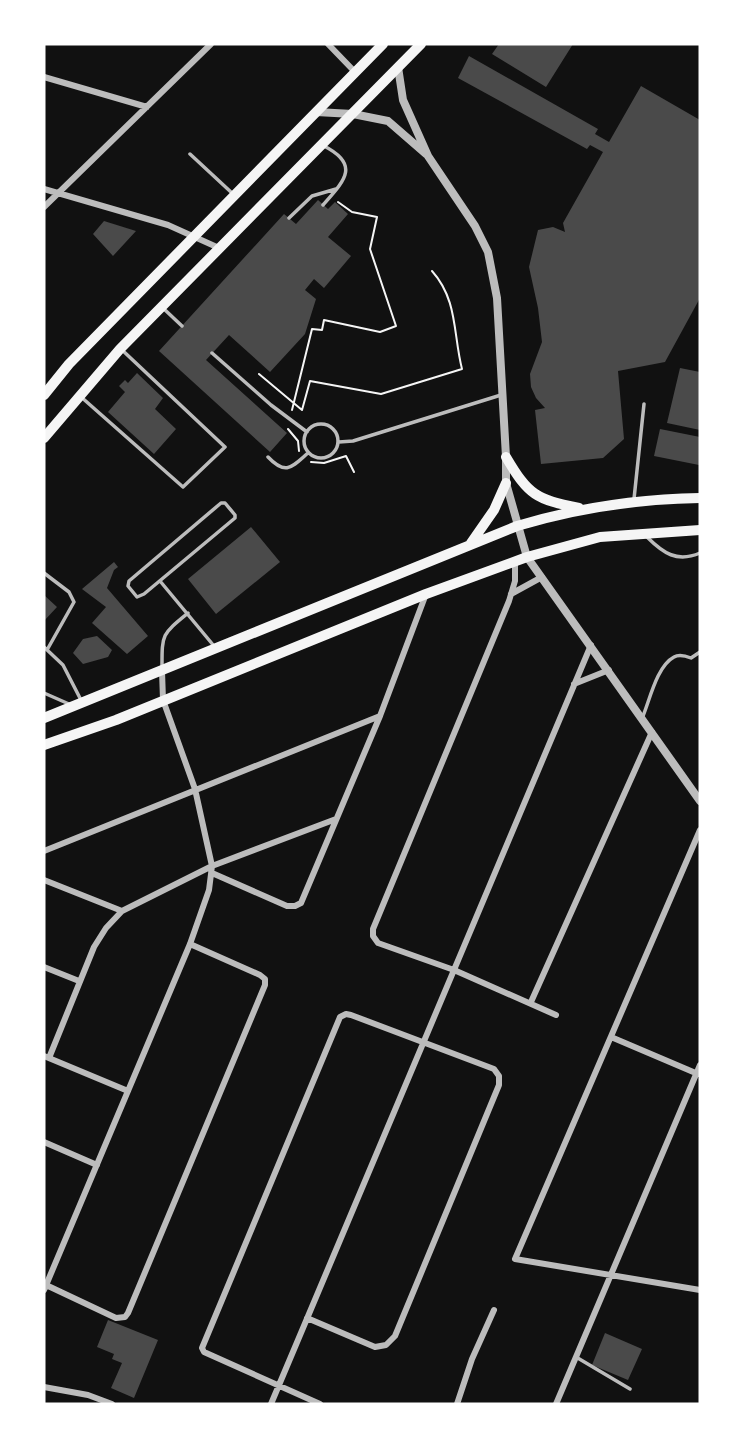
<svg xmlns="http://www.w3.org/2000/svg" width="744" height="1448" font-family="'Public Sans',sans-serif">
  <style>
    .building { fill: #4a4a4a }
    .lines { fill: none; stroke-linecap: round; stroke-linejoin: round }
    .path { stroke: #f5f5f5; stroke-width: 2 }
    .service { stroke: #bcbcbc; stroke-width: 3.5 }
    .minor { stroke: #bcbcbc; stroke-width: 6 }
    .tertiary { stroke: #bcbcbc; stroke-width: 8 }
    .primary { stroke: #f5f5f5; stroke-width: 10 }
  </style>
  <rect width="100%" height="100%" fill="#111"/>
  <!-- building -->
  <path class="building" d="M499,44H573L546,87L492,54Z
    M469,56L598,129L595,134L609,142L641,86L700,120V298L665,362L618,371L624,439L603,458L541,464L535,410L545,408L536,398L531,387L530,374L542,342L538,308L529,267L538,230L553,227L565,232L563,223L603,152L590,145L587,149L458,78Z
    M318,200L328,209L335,202L348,214L328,237L351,256L324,288L314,279L305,290L316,299L305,334L270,372L229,335L206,360L287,433L270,452L159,351L284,214L296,224Z
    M104,221L136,231L113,256L93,234Z
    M680,368L700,372V430L667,423Z
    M137,373L163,398L155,409L176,429L154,454L108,412L125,392L119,386L125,380L128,383Z
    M660,429L700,437L699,465L654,456Z
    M251,527L280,562L216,614L188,579Z
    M114,562L118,567L114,570L107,588L148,636L127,654L92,623L106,607L82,589Z
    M44,595L57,607L44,621Z
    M97,636L112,650L108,657L83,664L73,653L83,639Z
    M108,1320L158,1340L134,1398L111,1388L122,1363L112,1359L114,1354L97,1347Z
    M605,1333L642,1349L628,1380L592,1365Z"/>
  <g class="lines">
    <!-- path -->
    <path class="path" d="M259,374L302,410L310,381L381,394L462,369C453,334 458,300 432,271
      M292,410L312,329L322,330L324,320L380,332L396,326L370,249L377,217L352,212L338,202
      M288,429L298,441L299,451
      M311,462L324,463L346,456L354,472"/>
    <!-- service -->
    <path class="service" d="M190,154L232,193
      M323,205C344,181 361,165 324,146
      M289,218L312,196L336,189
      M164,309L182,326
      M212,353L271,405L307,432
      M80,396L183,487L225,447L121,349
      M304 441a17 17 0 1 1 34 0a17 17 0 1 1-34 0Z
      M339,442L353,441L501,395
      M268,457C286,476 292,467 308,453
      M634,499L644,404
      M221,503H225L235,515V518L144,594L137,597L128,586L129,581Z
      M647,537C663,553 677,563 700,553
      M44,573L69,592L74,602L47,650
      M160,581L214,646
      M44,647L63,665L82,702
      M162,670C162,634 161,635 188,613
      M44,693L69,704
      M643,716C650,699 657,666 674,657C679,654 686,656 691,658L700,652
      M576,1357L630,1389"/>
    <!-- minor -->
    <path class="minor" d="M328,44L355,72
      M44,77L147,107
      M44,189L168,225L219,248
      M44,207L211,44
      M515,563V581L509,601L373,929V936L378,943L454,970L556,1015
      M511,594L542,577
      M574,684L609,670
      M700,830L515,1259L700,1290
      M44,851L380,716
      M212,873L287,906H295L301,903L380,716L426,594
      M44,880L122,911
      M44,967L79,981
      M531,1002L652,732
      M611,1037L698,1074
      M44,1056L128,1091
      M49,1058L94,947L106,928L122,911L212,866L336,819
      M44,1142L97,1165
      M46,1285L116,1318L125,1317L128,1313L265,985V979L260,975L190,944
      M44,1290L190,944L209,890L212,866L195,789L163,700L162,671
      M307,1318L375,1347L386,1345L395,1336L499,1085V1076L494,1069L351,1015L346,1014L340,1017L202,1348L204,1352L320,1404
      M44,1387L88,1395L112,1404
      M271,1404L591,645
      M457,1404L472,1359L494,1310
      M556,1404L700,1065"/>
    <!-- tertiary -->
    <path class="tertiary" d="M398,67L403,100L428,156L475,226L488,252L497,298L506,457V483L527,557L700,801
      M316,112L353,114L388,121L426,154"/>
    <!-- primary -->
    <path class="primary" d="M44,395L69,364L383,44
      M44,438L120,349L421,44
      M506,457C529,496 536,499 579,508
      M471,543L494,510L506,483
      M44,718L517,526C577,508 638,499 700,498
      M44,745L116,720L426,594L527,557L600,537L700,530"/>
  </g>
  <!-- border -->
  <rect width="744" height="1448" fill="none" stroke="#ffffff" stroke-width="91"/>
</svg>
